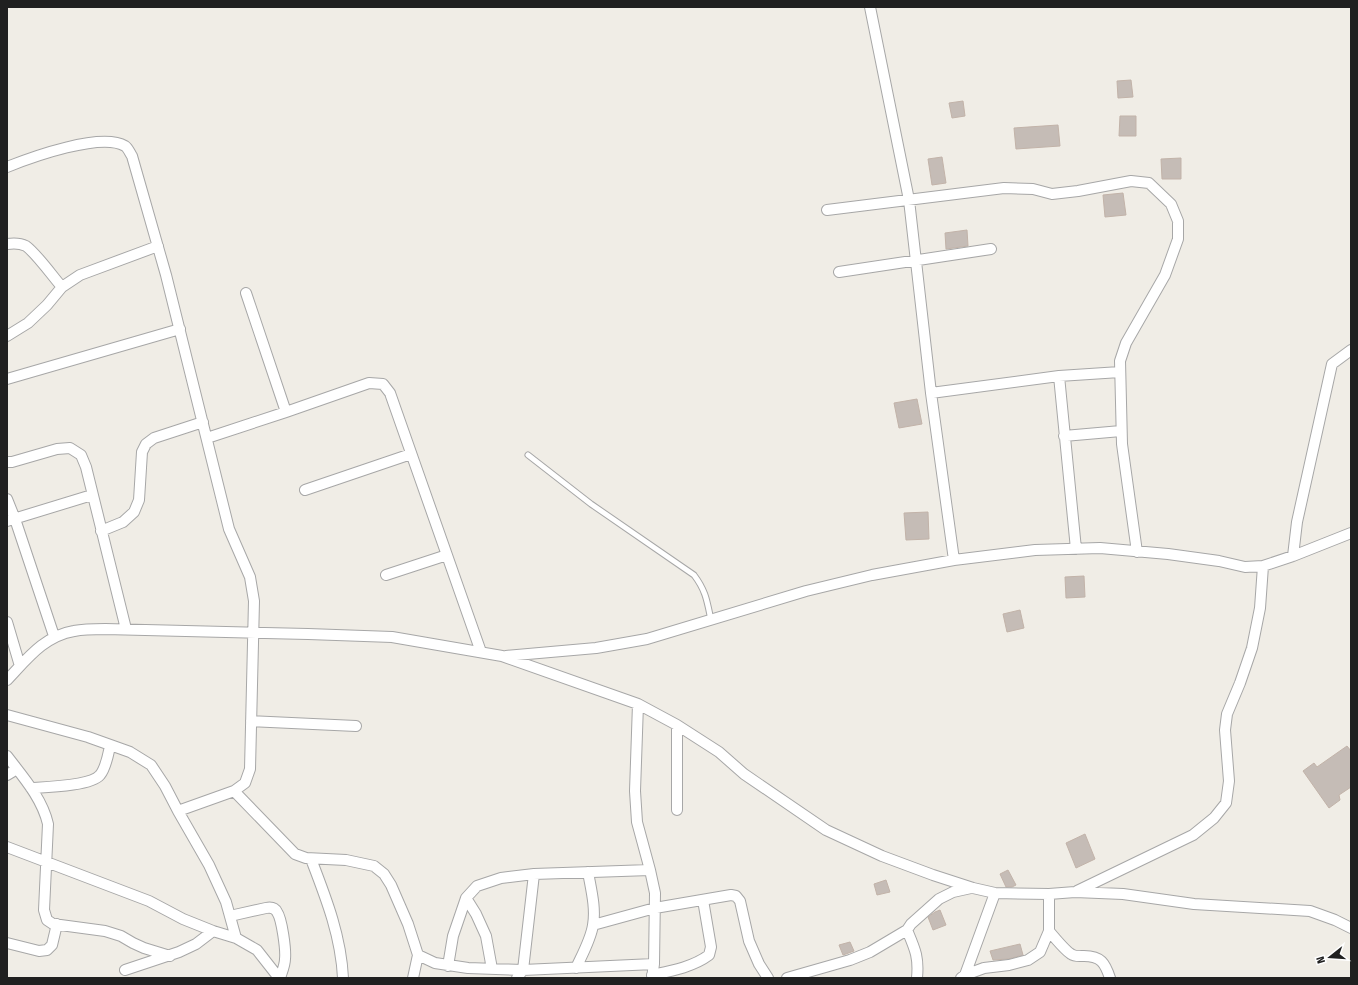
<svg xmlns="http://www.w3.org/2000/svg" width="1358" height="985" font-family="'Fira Sans Condensed',sans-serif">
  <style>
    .building { fill: #c5bcb6; stroke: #c2b3a9 }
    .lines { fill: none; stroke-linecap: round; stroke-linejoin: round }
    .lane-casing { stroke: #a7a7a7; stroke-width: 7 }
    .street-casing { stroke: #a7a7a7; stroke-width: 12 }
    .lane { stroke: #fff; stroke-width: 5 }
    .street { stroke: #fff; stroke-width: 10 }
  </style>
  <rect width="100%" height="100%" fill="#f0ede6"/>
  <!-- building -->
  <path class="building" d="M1131,80L1133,97L1118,98L1117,81Z
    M963,101L965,116L952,118L949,103Z
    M1120,116H1136V136H1119Z
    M1058,125L1060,146L1016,149L1014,128Z
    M942,157L946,183L932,185L928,159Z
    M1181,158V179H1162L1161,159Z
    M1123,193L1126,215L1105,217L1103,195Z
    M967,230L968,246L946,249L945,233Z
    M917,399L922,424L899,428L894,403Z
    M928,512L929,539L906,540L904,513Z
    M1084,576L1085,597L1066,598L1065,577Z
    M1020,610L1024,628L1007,632L1003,614Z
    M1347,746L1351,751V787L1339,795L1340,800L1329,808L1303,771L1314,763L1317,767Z
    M1085,834L1095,859L1076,868L1066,843Z
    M1008,870L1016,885L1012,887H1006L1000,874Z
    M886,880L890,892L877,895L874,884Z
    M940,910L946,925L933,930L928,917L935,912Z
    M850,942L854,951L843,955L839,945Z
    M1020,944L1023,955L1008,959L993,960L990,951Z"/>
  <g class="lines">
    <defs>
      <path id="lane" d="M528,455L591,504L694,575C706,591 707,601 711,620"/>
      <path id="street" d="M870,7L909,200L931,393L954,560
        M7,167C32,157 101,132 125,146C128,148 130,153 132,156L166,275L229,529L250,577L254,601L250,769L245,783L234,791L178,811
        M827,210L1004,188L1033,189L1052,194L1078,191L1131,181L1149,183L1171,204L1178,221V239L1165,275L1126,343L1120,361L1122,444L1137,552
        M7,244C13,243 20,243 26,246C37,254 53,277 62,287
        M839,272L991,249
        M246,293L286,412
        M7,336L28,323L47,305L62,287L80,275L158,246
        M1059,376L1076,549
        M7,379L180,329
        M931,393L1059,376L1120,372
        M1064,436L1121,431
        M207,438L286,412L369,383L383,384L390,393L481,652
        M7,462H12L57,449L70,448L81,455L86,467L126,629
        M305,490L411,454
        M7,499L15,519L54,636
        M7,521L92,495
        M101,531L123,522L134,512L139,500L142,452L146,444L154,438L203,422
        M1293,556L1297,522L1332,364L1351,350
        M386,575L447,555
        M7,622L20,666
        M506,656L596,648L647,639L806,591L872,575L954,560L1035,550L1100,548L1168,554L1219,561L1245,567L1263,566L1293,556L1351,533
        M7,680C27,659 44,636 74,631C84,629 95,629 105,629L308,634L392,637L502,656L638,704L677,725L719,752L744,774L826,830L882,856L933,875L973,888L995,893L1049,894L1075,892L1123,894L1194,904L1310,911L1335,920L1351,928
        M638,704L635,791L637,822L650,870L655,893L654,964L652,978
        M7,715L88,737L130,752L151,765L165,786L178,811L209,865L226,902L236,938L257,950L279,978
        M251,721L356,726
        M7,756C23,777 42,798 48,824L44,910L47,920L53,924L105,931L121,936L133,943L144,948L170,956
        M7,775L17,769
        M31,788C47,787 91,786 100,775C106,768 108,755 110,746
        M234,791L295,854L306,858L346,860L374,866L384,874L391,885L408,924L418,955L413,978
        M677,810V725
        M7,847L149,901L183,919L213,931L236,938
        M311,859C326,898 341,936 343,978
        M1077,891L1193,835L1214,818L1226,803L1229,781L1225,730L1227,714L1240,683L1252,648L1260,608L1263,566
        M466,898L477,886L501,878L534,874L650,870
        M230,916L266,908C271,907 275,908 277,912C282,919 286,950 285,959C285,965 282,972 280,978
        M593,925L655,908L731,895L736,896L740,901L749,941L759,964L768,978
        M907,930C915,949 919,957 917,978
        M1049,931C1054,937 1066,951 1071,954C1075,957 1080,956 1084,956C1101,956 1105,963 1110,978
        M7,943L39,951L47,950L52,945L57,924
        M418,955L435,963L468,968L523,970L654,964
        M448,966L453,936L466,898L476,914L486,936L492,969
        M576,968C582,955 591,939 593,925C596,908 591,889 588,872
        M125,970L179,952L196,944L213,931
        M652,975C671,971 693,967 709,955L711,947L703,900
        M965,975L995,893
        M517,978L523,970L534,874
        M787,978L850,960L870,952L907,930L911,924L939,899L953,892L971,888
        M961,978L965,975L984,968L1009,965L1028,960L1040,952L1049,931V894"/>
    </defs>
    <!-- lane casing -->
    <use href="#lane" class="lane-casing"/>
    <!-- street casing -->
    <use href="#street" class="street-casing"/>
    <!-- lane -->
    <use href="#lane" class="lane"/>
    <!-- street -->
    <use href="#street" class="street"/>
  </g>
  <!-- border -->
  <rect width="1358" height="985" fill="none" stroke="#202020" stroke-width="16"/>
  <!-- north arrow -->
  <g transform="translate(1330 957) rotate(253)" stroke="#ffffff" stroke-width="3" paint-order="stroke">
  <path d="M0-3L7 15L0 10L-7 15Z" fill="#202020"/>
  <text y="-6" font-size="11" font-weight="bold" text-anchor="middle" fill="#202020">N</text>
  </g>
</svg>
